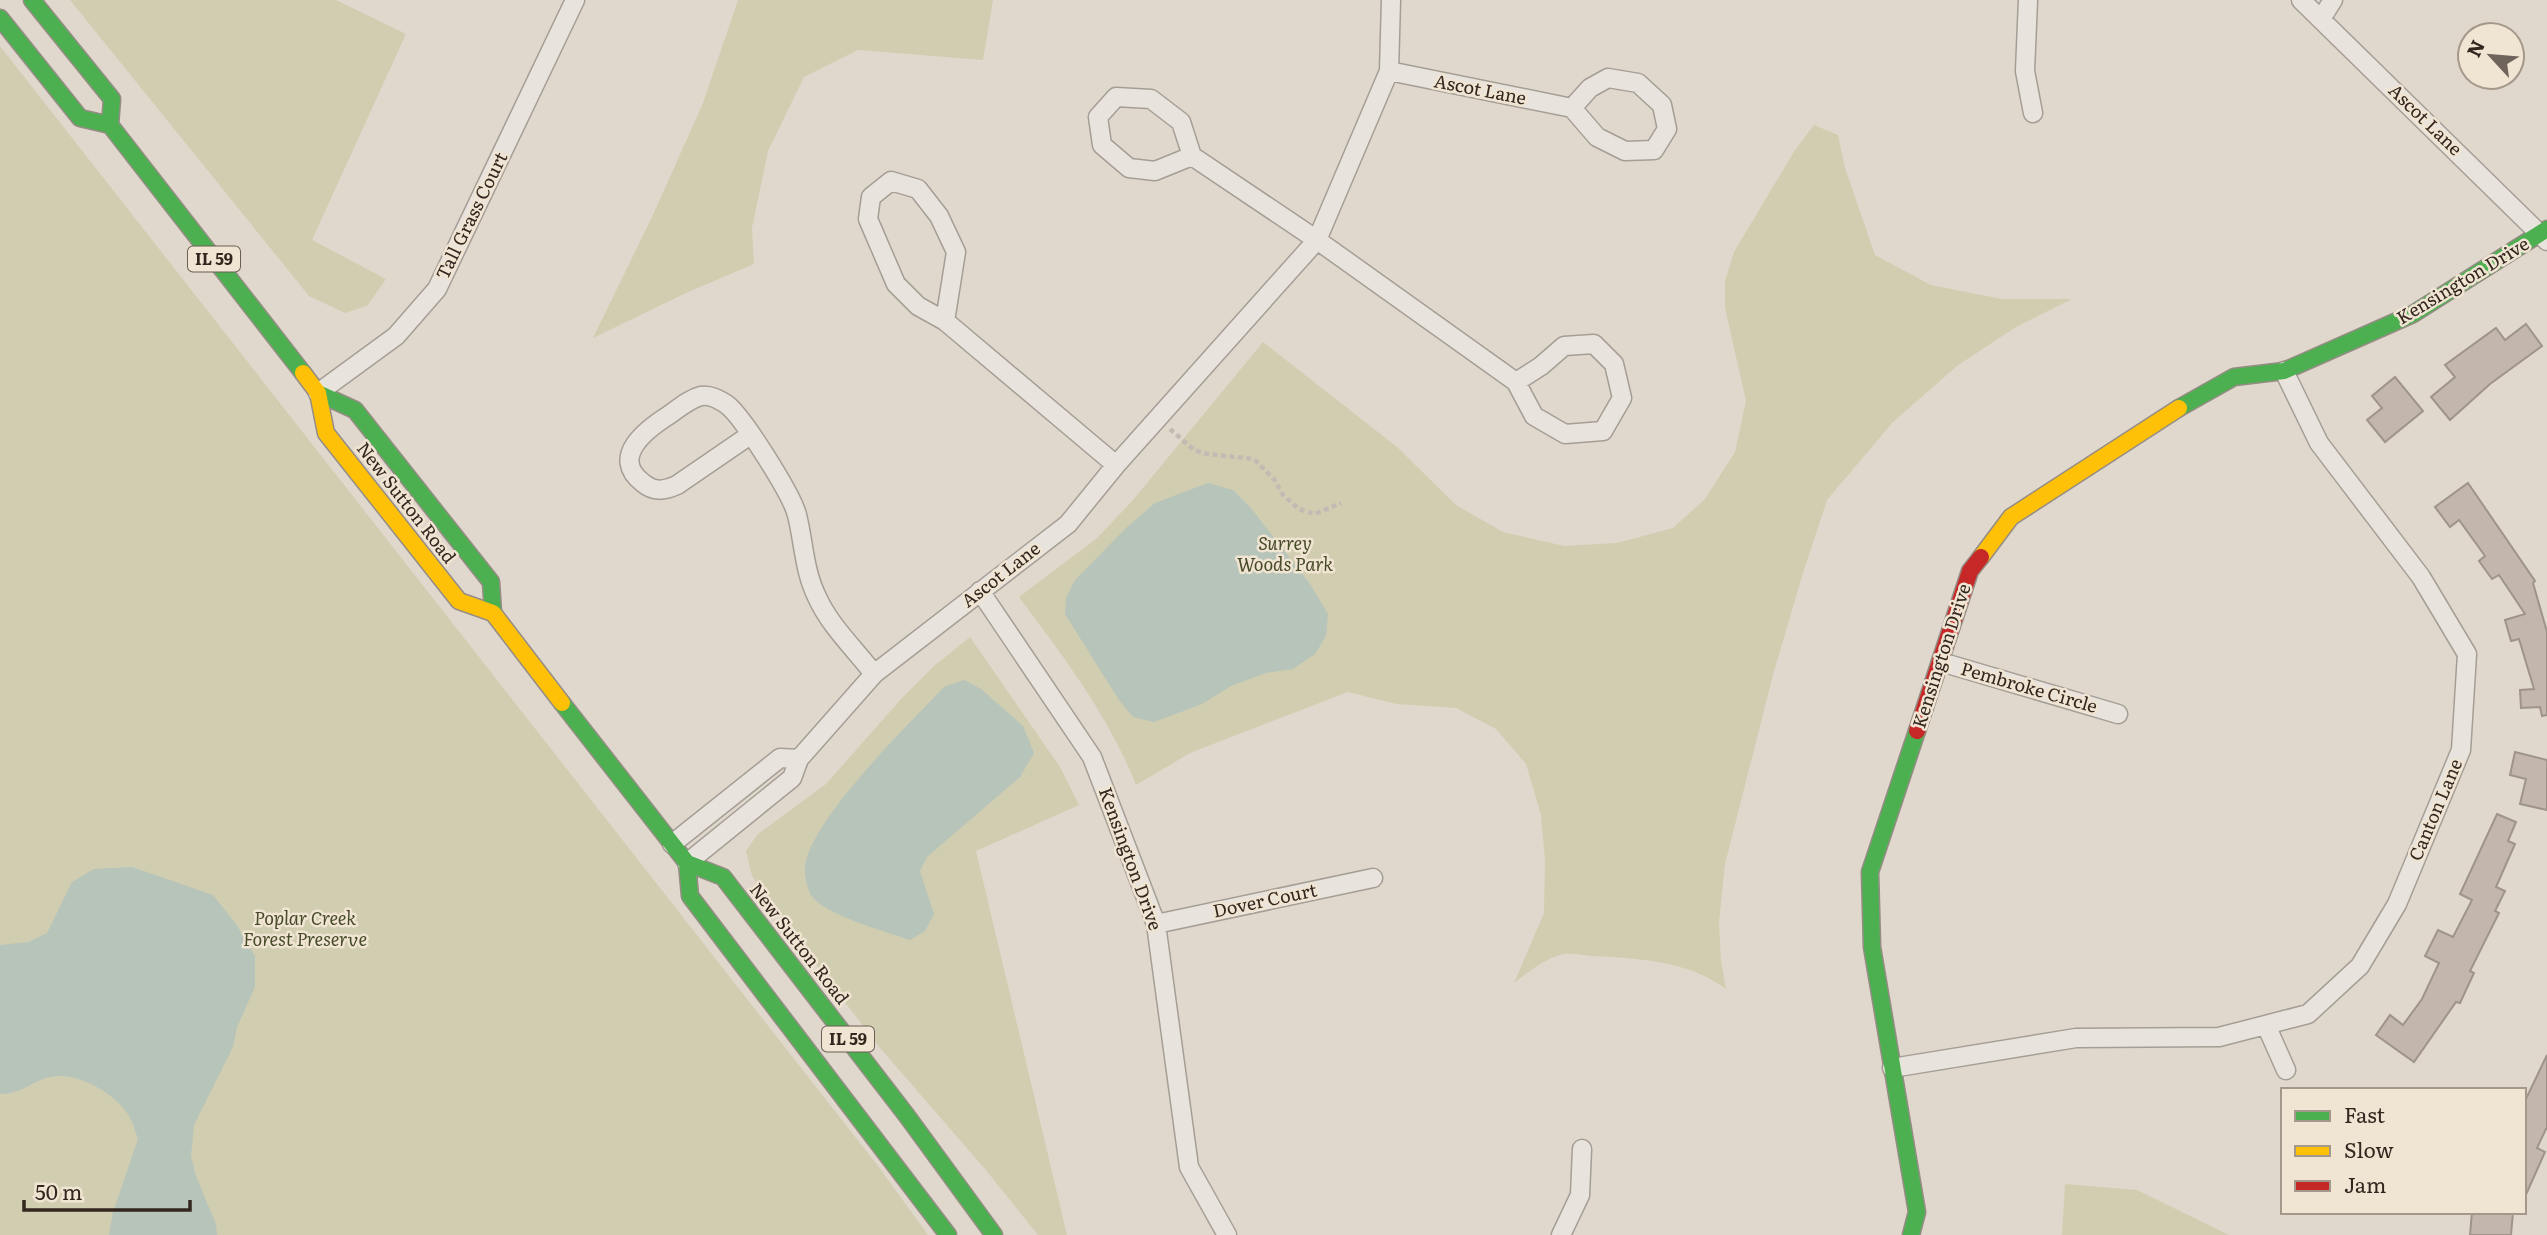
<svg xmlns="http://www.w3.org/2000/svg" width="2547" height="1235" font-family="Literata,serif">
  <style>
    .green { fill: #d1cdb0 }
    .water { fill: #b7c4ba }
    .building { fill: #c3b6ad; stroke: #9f948c; stroke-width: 2 }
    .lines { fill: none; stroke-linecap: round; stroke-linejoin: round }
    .street-casing { stroke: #a59e95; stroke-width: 21 }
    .fast-casing { stroke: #958d85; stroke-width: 19 }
    .slow-casing { stroke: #958d85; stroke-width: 19 }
    .jam-casing { stroke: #958d85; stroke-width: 19 }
    .path { stroke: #c1bbb4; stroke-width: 4.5; stroke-dasharray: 5 3.5; stroke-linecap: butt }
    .street { stroke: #e8e4dd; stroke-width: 18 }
    .fast { stroke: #4caf50; stroke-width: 16 }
    .slow { stroke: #ffc107; stroke-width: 16 }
    .jam { stroke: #c62828; stroke-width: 16 }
    .labels { text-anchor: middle; stroke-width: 5; stroke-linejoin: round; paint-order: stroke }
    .shield { fill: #f0e4d2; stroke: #6b5f55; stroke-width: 2 }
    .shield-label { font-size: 16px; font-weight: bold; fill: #32261f }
    .street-label { font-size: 18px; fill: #32261f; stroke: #f0e4d2 }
    .park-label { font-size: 18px; font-style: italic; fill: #464b28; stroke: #f0e4d2 }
  </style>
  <rect width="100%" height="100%" fill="#e0d8cc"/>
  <!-- green -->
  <path class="green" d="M70,0H336L406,34L312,240L386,279L367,306L345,313L309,296Z
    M738,0H993L983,60L858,50L804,77L768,151L752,228L754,264L686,293L593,338L652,217L703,103Z
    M0,46L878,1166L928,1235H0Z
    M1814,125L1838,135L1845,168L1875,255L1931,285L2002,299H2072L2016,327L1957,366L1893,422L1827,500L1802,576L1773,675L1725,864L1719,922L1721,961L1726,989C1689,961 1637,958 1592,956C1582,955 1569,952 1560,955C1543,960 1527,973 1514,983L1544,913L1545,860L1541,815L1526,764L1496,729L1456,708L1396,704L1348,692L1190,753L1136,785C1109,716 1063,656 1019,597L1097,538L1133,500L1263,342L1397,447L1456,505L1503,532L1564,546L1617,543L1673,528L1705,499L1735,452L1746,401L1725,308V281L1734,252L1795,150Z
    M970,637L1060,767L1079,805L976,851L1067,1235H1038L985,1169L880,1048L769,903L752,876L746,851L758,834L826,784L902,698L934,666Z
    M2065,1184L2137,1190L2229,1235H2062Z"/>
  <!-- water -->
  <path class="water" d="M1208,483L1233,490L1250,507L1310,584L1328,614L1326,636L1315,654L1293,669L1266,673L1231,686L1202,704L1154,722L1133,717L1119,700L1065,614L1066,598L1075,580L1127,527L1155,503Z
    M964,680L981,689L1023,726L1034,753L1020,777L927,857L920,871L934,914L925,931L910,940C888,932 819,914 810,893C807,888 804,873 805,867C809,821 910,723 944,687Z
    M132,867L213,895L236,924L255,956V987L237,1027L233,1047L194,1125L191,1156L196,1176L216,1224L217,1235H109L113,1212L138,1139C135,1130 132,1120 127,1113C114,1093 76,1071 51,1077C31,1081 25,1093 0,1094V945L29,942L47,933L72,882L94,869Z"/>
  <!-- building -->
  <path class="building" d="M2526,324L2542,346L2490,384L2450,420L2431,397L2455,377L2445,365L2496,328L2505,340Z
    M2395,377L2423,411L2385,442L2367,420L2382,408L2372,396Z
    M2468,483L2535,581L2533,583L2547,632V715L2542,716L2540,707L2521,708L2520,690L2534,689L2519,639L2511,641L2505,620L2525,614L2499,575L2492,579L2479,561L2485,556L2459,520L2450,527L2435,507Z
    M2515,752L2547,760V810L2520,804L2526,779L2510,775Z
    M2497,814L2516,822L2508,841L2515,844L2496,887L2505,891L2495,911L2499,913L2470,971L2474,973L2460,1003L2456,1002L2414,1062L2376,1035L2390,1015L2403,1025L2422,999L2439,963L2425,956L2438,930L2453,937L2472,900L2460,894Z
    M2547,1055V1127L2537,1148L2545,1152L2524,1199V1103Z
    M2472,1212H2513L2511,1235H2470Z"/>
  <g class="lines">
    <defs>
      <path id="street" d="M2028,0L2025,71L2033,113
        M2301,0L2547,241
        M2321,19L2333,0
        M1389,71L1572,108L1597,137L1625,151L1654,150L1667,129L1662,105L1638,83L1608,78L1590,88L1572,108
        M1192,156L1155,171L1129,168L1102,145L1098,117L1116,97L1151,99L1181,122L1192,156L1317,240L1516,382L1534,416L1565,434L1603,431L1622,398L1614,364L1594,344L1564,346L1541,366L1516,382
        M945,321L918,306L896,284L868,219L871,197L891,181L918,189L939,216L956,252L945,321L1116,465
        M318,393L396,336L437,289L575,0
        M750,435L677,485C664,491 654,492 643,483C609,457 647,429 669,415C679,408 689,399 701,396C711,395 718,399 726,404C742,415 792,495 797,515C804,543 804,571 817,597C830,626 855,649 874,674
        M980,591L1092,757L1156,924L1189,1167L1227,1235
        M1941,662L2118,714
        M672,844L780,758L799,759
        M687,863L792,778L799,759L874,674L1068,524L1116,465L1317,240L1389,71L1391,0
        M1156,924L1373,878
        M2266,1025L2286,1070
        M1892,1068L2076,1038L2219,1037L2308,1014L2360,966L2397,904L2461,750L2467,654L2421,577L2319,443L2284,371
        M1561,1235L1580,1195L1582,1149"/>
      <path id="fast" d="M32,0L112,99L110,125
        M0,18L80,118L110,125L303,373
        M318,393L355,410L491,582L493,613
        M2179,408L2234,377L2284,371L2413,314L2547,229
        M562,703L687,863L723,877L907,1116L994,1235
        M687,863L690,896L948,1235
        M1911,1235L1917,1212L1872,947L1870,872L1917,731"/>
      <path id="slow" d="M303,373L318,393L326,433L459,601L493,613L562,703
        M1981,557L2011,517L2179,408"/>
      <path id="jam" d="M1917,731L1970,571L1981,557"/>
    </defs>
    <!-- street casing -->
    <use href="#street" class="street-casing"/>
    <!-- fast casing -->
    <use href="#fast" class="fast-casing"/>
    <!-- slow casing -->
    <use href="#slow" class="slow-casing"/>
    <!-- jam casing -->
    <use href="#jam" class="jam-casing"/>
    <!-- path -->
    <path class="path" d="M1170,429L1194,450L1207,454L1254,459L1274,479L1283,495L1299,509L1315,514L1341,503"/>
    <!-- street -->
    <use href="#street" class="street"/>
    <!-- fast -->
    <use href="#fast" class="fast"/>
    <!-- slow -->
    <use href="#slow" class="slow"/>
    <!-- jam -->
    <use href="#jam" class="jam"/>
  </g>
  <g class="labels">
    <!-- shield labels -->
    <g class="shield">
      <rect x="188" y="246.5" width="52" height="25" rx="5"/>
      <rect x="822" y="1026.5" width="52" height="25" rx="5"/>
    </g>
    <g class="shield-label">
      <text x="214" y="265">IL 59</text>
      <text x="848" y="1045">IL 59</text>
    </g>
    <!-- street labels -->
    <g class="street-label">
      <text transform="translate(1480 90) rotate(11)" y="6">Ascot Lane</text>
      <text transform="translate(2425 120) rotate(44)" y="6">Ascot Lane</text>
      <text transform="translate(472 216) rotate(-64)" y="6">Tall Grass Court</text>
      <text transform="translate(2463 281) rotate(-31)" y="6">Kensington Drive</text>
      <text transform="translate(406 503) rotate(52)" y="6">New Sutton Road</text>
      <text transform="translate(1001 575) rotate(-38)" y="6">Ascot Lane</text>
      <text transform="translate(1942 656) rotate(-72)" y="6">Kensington Drive</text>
      <text transform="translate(2029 688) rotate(16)" y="6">Pembroke Circle</text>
      <text transform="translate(2436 810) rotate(-67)" y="6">Canton Lane</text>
      <text transform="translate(1130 859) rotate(70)" y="6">Kensington Drive</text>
      <text transform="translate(1265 901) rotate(-12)" y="6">Dover Court</text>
      <text transform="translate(799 944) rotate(52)" y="6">New Sutton Road</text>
    </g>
    <!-- park labels -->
    <g class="park-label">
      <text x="1285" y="550">Surrey<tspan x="1285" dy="21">Woods Park</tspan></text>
      <text x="305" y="925">Poplar Creek<tspan x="305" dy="21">Forest Preserve</tspan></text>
    </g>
  </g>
  <!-- legend -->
  <rect x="2281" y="1088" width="245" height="126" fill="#f0e4d2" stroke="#a4988a" stroke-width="2"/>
  <rect x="2295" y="1111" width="35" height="10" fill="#4caf50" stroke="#a4988a" stroke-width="2"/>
  <text x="2344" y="1123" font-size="21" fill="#32261f">Fast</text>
  <rect x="2295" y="1146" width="35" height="10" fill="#ffc107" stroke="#a4988a" stroke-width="2"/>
  <text x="2344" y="1158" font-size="21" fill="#32261f">Slow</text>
  <rect x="2295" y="1181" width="35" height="10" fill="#c62828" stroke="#a4988a" stroke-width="2"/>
  <text x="2344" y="1193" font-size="21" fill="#32261f">Jam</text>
  <!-- north arrow -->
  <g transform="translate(2491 56) rotate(296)"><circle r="33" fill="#f0e4d2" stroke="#a4988a" stroke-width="2"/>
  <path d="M0-5L12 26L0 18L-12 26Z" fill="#6f645c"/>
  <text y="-10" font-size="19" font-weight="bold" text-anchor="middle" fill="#32261f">N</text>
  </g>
  <!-- scale -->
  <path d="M24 1200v10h166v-10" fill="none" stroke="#32261f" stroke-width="3.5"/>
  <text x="35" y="1200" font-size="21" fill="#32261f" stroke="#f0e4d2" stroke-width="5" paint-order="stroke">50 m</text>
</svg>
